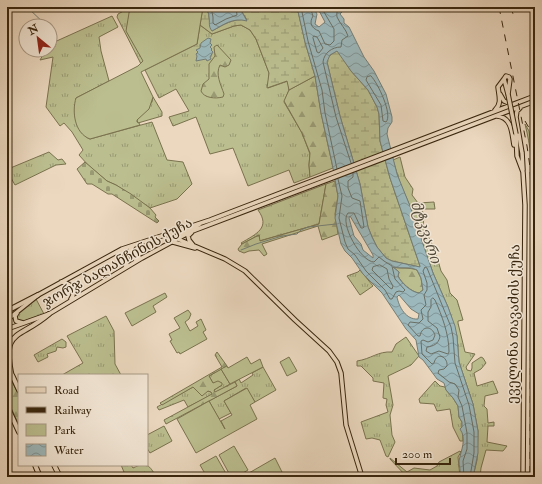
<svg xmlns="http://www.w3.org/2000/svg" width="542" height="484" font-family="'IM FELL Double Pica','Noto Serif Georgian',serif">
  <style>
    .grass { fill: url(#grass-tufts); stroke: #7a724e }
    .forest { fill: url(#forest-firs); stroke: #7a724e }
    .wetland { fill: url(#wetland-marsh); stroke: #7a724e }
    .cemetery { fill: url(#cemetery-stones); stroke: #7a724e }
    .green { fill: #bbbe8f; stroke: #7a724e }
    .water { fill: url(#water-waves); stroke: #747e76; fill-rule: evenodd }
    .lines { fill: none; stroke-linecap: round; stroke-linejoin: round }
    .shore { stroke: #6a6f65; stroke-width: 1 }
    .stream { stroke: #747e76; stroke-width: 1 }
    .major-casing { stroke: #39260e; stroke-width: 5.5 }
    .highway-casing { stroke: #39260e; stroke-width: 6 }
    .major { stroke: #ebd8bf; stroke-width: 3.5 }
    .highway { stroke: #ebd8bf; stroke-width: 4 }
    .rail { stroke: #39260e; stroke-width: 1; stroke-dasharray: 7 7; stroke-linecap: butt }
    .major-bridge-casing { stroke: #39260e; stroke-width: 5.5; stroke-linecap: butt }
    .major-bridge { stroke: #ebd8bf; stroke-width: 3.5 }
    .labels { text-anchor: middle; stroke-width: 3; stroke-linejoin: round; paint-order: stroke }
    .street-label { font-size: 14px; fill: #39260e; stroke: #f2e6d5 }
    .water-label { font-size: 15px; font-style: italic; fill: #524a3a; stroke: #f2e6d5 }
  </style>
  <defs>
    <pattern id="grass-tufts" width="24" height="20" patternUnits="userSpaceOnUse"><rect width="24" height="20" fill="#bbbe8f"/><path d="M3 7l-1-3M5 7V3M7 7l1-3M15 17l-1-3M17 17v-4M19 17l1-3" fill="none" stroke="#999a73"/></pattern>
    <pattern id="forest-firs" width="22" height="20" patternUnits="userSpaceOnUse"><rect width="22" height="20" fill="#bbbe8f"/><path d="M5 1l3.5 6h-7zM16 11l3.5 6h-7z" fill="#999a73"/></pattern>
    <pattern id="wetland-marsh" width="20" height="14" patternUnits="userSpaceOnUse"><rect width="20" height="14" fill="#bbbe8f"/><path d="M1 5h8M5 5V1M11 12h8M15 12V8" fill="none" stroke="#999a73"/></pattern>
    <pattern id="cemetery-stones" width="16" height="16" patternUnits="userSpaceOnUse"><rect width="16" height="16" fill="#bbbe8f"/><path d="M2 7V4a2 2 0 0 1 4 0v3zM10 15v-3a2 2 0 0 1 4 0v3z" fill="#999a73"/></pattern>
    <pattern id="water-waves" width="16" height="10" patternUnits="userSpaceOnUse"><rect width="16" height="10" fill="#9cb8bc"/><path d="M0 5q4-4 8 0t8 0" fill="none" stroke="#809597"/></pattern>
  </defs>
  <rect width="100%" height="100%" fill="#ebd8bf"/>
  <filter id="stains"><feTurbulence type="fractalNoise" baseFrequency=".005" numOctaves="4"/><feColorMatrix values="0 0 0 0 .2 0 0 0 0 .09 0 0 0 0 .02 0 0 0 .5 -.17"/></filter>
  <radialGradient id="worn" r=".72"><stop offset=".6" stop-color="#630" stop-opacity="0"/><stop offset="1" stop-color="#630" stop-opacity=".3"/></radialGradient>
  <!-- grass -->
  <path class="grass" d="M131,7L127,30L145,59L141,64L117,17L118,14Z
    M112,16L118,27L99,37L101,51L109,81L76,98C78,111 75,133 90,139L152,122L167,160L183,162L192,184L177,199L150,208L116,185L107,181L88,165L79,155L83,150L72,132L64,123L60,126L46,107L53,57L40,60L46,50H50V44Z
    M200,25L212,34L234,26L241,25L250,30L256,39L269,73L268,88L288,81L289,90L284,102L302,133L310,154L309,165L310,177L294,183L289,170L248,186L233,148L210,154L196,117L173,126L169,117L189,111L176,89L159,98L145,70L197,44Z
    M153,97L162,112V116L138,123L137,120L152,102Z
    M525,124L529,131L535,176V477H532C533,403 535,330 534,256C534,212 536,167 525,124Z
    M49,152L58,160L62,159L66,164L56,165L15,185L7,171L8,169Z
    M400,157L405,177L413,189L412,195L418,203L434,202L435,209H422L424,217L423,226L435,250L441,271L447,280L450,293L457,300L463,320L458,321V323L465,352L475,354L466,367L467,370L471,371L472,368V363L481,357L483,358L486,363L481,369L474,373L477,386L493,381L498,393L485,396L484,406L487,409L488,423L494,422V426H488L487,442L507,446L503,451L486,450L481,468L480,477H473L477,460L478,431L473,404L459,362L457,336L448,307L433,273L410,206L400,183L393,160Z
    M326,184L319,224L259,241V235L242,244L241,243C256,234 271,228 258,210Z
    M360,270L373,286L360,295L347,276L358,272Z
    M36,299L44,314L21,322H19L16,318L17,314Z
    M106,316L114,331L115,364L121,375H62L83,363L67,336Z
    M406,337L419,356L411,365L388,376L393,405L390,415L392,435L395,442L388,457L386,456L380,440L372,438L366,439L361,422L388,412L386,405L387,399L383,398L384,383L373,381V378L361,366H357V361C371,359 378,351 392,352L396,344Z
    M62,339L66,342V347L63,348L57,347L56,351L47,354L48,357L38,362L34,355Z
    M263,367L276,390L255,402L246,388L224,401L231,413L219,419L209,401L237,386L235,382L239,379L241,383L253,375L252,373Z
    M221,369L230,384L215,393L214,390L222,385L213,383L209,376Z
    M435,381L440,386L445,387L446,390L453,398L458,406L459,417L462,422L463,441H460L453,427L450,409L437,411L434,404L420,403L419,399Z
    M193,387L211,392L213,394L188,407L184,400L159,410L157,407Z
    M164,426L172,441L150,453L147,448V435Z
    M460,451L461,452L458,457L460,477H407L390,459V458L407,472L414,468L430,470L437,466L439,462Z
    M121,465H131L133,468C145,462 149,464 155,475L148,477L145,472L136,477H115L124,472Z"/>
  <!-- forest -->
  <path class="forest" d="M217,45L231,60L229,65L225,67L220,65C215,74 221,85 224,94L223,97C215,99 204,98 201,91L203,84L209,79V64L215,56L214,47Z
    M315,76L321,113L333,168L310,177L309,165L310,153L302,133L284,101L289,90Z
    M335,181L338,196L335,214L338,234L322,240L318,226L262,244L267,254L264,256L259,250L249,251L244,253L239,251L238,249L242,244L259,235L260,241L319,224L326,184Z
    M393,267C401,269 409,267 417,270L421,278L423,290L419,293C411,292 401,282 398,276L399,272Z
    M217,352L227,366L209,376L213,383L218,381L222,383V385L214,390L215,392L235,382L237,386L166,424L164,420L212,394L211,392L208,391L202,396L193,387L162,405L160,403L222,367L215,355Z
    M7,371L19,396V425L7,399Z"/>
  <!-- wetland -->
  <path class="wetland" d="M203,7H208C207,12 209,13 209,17C210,22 210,26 212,31C223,25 233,18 247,20L239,7H297L305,42L315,76L289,90L287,81L267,88L269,73L256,39L250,30L241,25L234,26L212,34L200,25Z
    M336,51H338L351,71L368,90L377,107L379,114L380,141L390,178L420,266V267L392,261L386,258L377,247L372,237L368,227L360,184L340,116L327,62L328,57Z"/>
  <!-- cemetery -->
  <path class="cemetery" d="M85,162L107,181L116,185L131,194L150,208L156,215L155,217L159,221L157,223L112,194H108L92,184H87L77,169Z"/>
  <!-- green -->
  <path class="green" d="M130,7H203L197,44L141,72L153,97L149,109L137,120V122L139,123L140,125L90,139C74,133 72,111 76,98L138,66L143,61L126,31Z
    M165,293L167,297L153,306L156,312L132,326L125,313Z
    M188,310L191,314L189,319L185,322L190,331L198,326L196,322L201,319L206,330L203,332L207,339L180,354L179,352L177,353L170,341L172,340L169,334L180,328L174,318Z
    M247,357L251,364L260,359L263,367L230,384L221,369L227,366L228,368Z
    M289,357L297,371L287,376L280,362Z
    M247,388L255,402L250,405L257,419L196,453L177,419L209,401L225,429L221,421L232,415L224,401Z
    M234,446L248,470L236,477H231L219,455Z
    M216,456L228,477H207L200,465Z
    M275,458L282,472L273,477H242Z"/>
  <!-- water -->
  <path class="water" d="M208,7H239L247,21C233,17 223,25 212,31C208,26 210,23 209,17C209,13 207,12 208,7Z
    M297,7H313L317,14L315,24L319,27L325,22L317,7H341L342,12L340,14L344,19V23L349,27L364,57L374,71L386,94L392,117V122L388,128L387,134L397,174L410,206L433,273L448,307L455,326L457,336L459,362L473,404L478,431V453L473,477H460C461,471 459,466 459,461C461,450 467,439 460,429L462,427V422L459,417L458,406L453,398L446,390L444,383L437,379L423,360L419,357L416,340L406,329L382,293L363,274L352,258L345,251L341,244L335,218L338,196L332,163L321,113L315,76L305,42ZM337,51L351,71L368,90L377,107L379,114L380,141L390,178L420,266V267L392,261L386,258L377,247L372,237L368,227L360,184L340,116L327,62L330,55ZM350,216L373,255V258L363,250L361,244L354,236L349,218ZM393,267C401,269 409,266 417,270L421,278L423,290L419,293C411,292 401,283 398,276L399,272ZM399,295L411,309L419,314L418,319C406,320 399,307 397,297Z
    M208,38L211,39L210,43L212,45L210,47L212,49L211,50L213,52L210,57L211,59L207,61L206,59L196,61L197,56L196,54L198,52L196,50L200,48L201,43Z"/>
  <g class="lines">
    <!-- shore -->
    <path class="shore" d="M211,7L213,17V23L215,25L226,19L237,15L236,7
      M301,7L308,41L322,90L325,113L337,169
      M310,7L313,16C309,23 311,28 319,31L325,44L330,45L334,41V29L321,7
      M338,7C338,11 336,13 337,17C340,24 346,29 348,36L342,40L341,47C332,47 324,53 323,62L336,117L351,163
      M314,36L317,37L323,48L319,53L317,52L313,38Z
      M371,76C378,83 393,115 386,122L383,121L381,105L366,80L367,77Z
      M338,179L342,196L339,218L345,242L348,249L355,255L366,271L385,290L390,299H392L396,292L399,291L403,292L405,290L395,279L392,266L384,261L379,257L374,262C361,262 339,223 348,213H354L361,228H363L364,227L360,201L352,198L348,188V181L353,177V173
      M380,265L387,269L389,279L393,286L392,289L390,288L372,270L373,267Z
      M433,298L435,300C442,316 449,334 449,352L448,354L439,351L431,354L426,351L427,347C434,346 438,344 440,337L437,328L428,321V312L431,307V300Z
      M464,477L463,461L467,449V433L462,406L458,397L459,390L455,384L449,382L438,373L439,370L444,369L447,366C448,357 437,351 434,363L432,364L422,354L421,341L423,340L428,342L433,340L435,335C432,326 422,325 420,336H418L408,325L410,322L419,323L423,319L421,310L426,305L424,295L427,290V283L423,271L425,267L427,268L451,327L453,337L455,363L469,405L474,432V453L470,477"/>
    <!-- stream -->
    <path class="stream" d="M27,7L47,26
      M50,29L56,34
      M241,250L256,244L282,236L297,234L301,230L308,227L336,224"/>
    <defs>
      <path id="major" d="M506,76L509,77L510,79L508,94L504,79Z
        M500,94L504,101L511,104
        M520,108L517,111L516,117L522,153
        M495,110C502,104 499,96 498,87L504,79
        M497,116C512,117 512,134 514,145
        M516,134L517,156L523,172L525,205L523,477
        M522,152L523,170
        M192,232L188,236L189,240L193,245
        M166,234L225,259L245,271L295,320L329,351L337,362L341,373L346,425L362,477
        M173,238L200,224
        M173,242L195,248
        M133,246L130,250L131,255L135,259L140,258
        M116,253L122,252L125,254L128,260L125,268
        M61,282C71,283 77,290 71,299
        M17,313L15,316L16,321L23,323
        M7,320L38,295L122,249L210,220L535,96
        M7,329L49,314L142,258L190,232L535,101"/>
      <path id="highway" d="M7,311L38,295
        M12,375L19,390
        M12,377C1,328 19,340 49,314
        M7,406L19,432
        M35,465L40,477
        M54,465L60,477"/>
    </defs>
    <!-- major casing -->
    <use href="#major" class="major-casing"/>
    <!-- highway casing -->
    <use href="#highway" class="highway-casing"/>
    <!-- major -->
    <use href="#major" class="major"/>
    <!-- highway -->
    <use href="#highway" class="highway"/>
    <!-- rail -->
    <path class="rail" d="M499,7L527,146L530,167L531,194L530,477
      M511,7L513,14
      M525,121L535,138"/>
    <defs>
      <path id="major-bridge" d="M508,94L516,134"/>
    </defs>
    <!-- major-bridge casing -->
    <use href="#major-bridge" class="major-bridge-casing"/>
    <!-- major-bridge -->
    <use href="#major-bridge" class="major-bridge"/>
  </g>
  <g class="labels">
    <!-- street labels -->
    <g class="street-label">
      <text transform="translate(117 262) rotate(-29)" y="5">ჯორჯ ბალანჩინის ქუჩა</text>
      <text transform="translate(513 324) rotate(-89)" y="5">ეველინა თავაძის ქუჩა</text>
    </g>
    <!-- water labels -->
    <g class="water-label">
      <text transform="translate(426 232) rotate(71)" y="5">მტკვარი</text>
    </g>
  </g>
  <!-- margin -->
  <rect width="542" height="484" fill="none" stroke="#ebd8bf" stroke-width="24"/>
  <rect x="8" y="8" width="526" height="468" fill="none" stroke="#39260e" stroke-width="2"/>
  <rect x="12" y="12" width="518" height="460" fill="none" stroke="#39260e"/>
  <!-- legend -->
  <rect x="18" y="374" width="130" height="92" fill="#f2e6d5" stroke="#a89985"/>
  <rect x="26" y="387" width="20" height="6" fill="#ebd8bf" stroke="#a89985"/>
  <text x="54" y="394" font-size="12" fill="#39260e">Road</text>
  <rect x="26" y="407" width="20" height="6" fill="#39260e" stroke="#a89985"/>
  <text x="54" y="414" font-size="12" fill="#39260e">Railway</text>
  <rect x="26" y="424" width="20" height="12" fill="#bbbe8f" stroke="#a89985"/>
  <text x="54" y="434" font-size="12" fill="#39260e">Park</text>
  <rect x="26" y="444" width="20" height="12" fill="url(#water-waves)" stroke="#a89985"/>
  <text x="54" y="454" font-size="12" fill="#39260e">Water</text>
  <!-- north arrow -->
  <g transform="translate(38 38) rotate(331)"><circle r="19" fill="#f2e6d5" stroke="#a89985"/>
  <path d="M0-3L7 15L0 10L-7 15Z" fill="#8f2418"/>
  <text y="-6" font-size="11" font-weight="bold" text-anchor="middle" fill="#39260e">N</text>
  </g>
  <!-- scale -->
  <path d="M396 458v6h54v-6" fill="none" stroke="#39260e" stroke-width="2"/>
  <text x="402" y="458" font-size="12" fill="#39260e" stroke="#f2e6d5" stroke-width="3" paint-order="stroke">200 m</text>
  <rect width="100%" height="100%" filter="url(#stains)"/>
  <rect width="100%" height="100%" fill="url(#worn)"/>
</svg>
